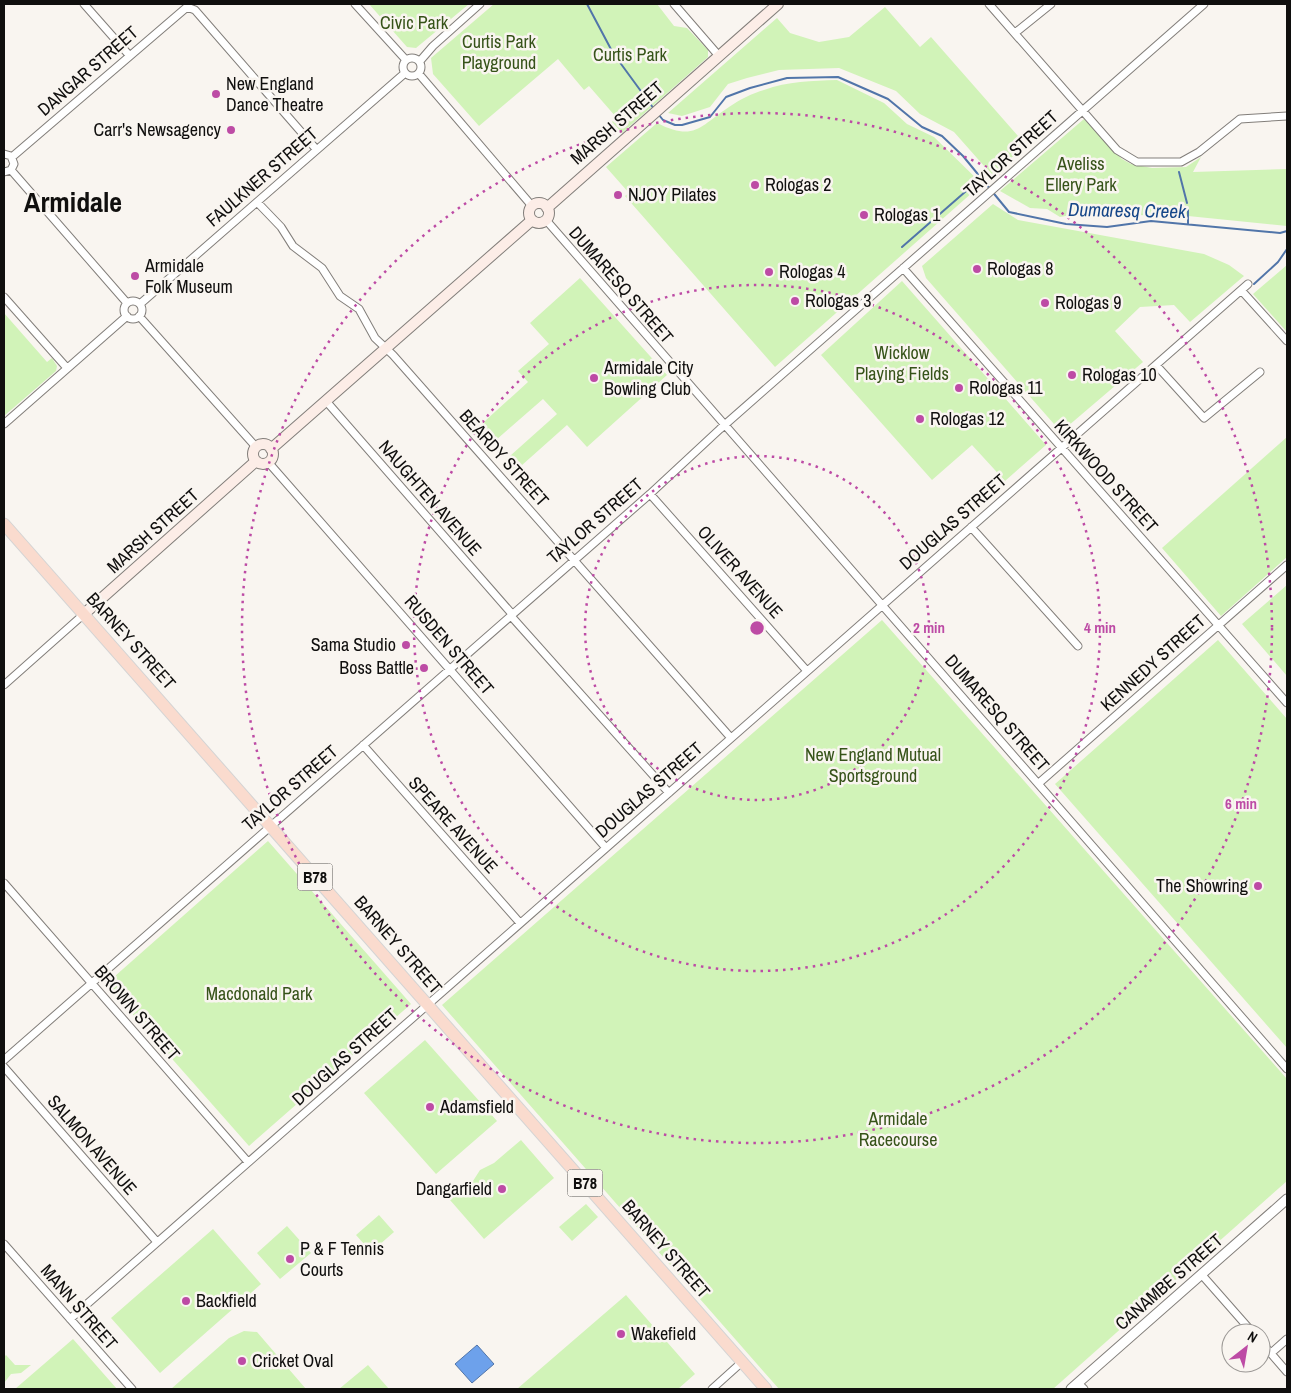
<svg xmlns="http://www.w3.org/2000/svg" width="1291" height="1393" font-family="'Archivo Narrow',sans-serif">
  <style>
    .green { fill: #d1f3b8 }
    .water { fill: #6da1eb; stroke: #5175a9 }
    .lines { fill: none; stroke-linecap: round; stroke-linejoin: round }
    .stream { stroke: #5175a9; stroke-width: 2 }
    .minor-casing { stroke: #827e7a; stroke-width: 9 }
    .tertiary-casing { stroke: #827e7a; stroke-width: 11 }
    .secondary-casing { stroke: #827e7a; stroke-width: 12 }
    .primary-casing { stroke: #d4d4d4; stroke-width: 13 }
    .minor { stroke: #fff; stroke-width: 7 }
    .tertiary { stroke: #fff; stroke-width: 9 }
    .secondary { stroke: #fcede7; stroke-width: 10 }
    .primary { stroke: #fadbce; stroke-width: 11 }
    .ring { fill: none; stroke: #bd4ba5; stroke-width: 2.5; stroke-dasharray: 2.5 5 }
    .poi-dot { fill: #bd4ba5; stroke: #f9f5f0; stroke-width: 2 }
    .labels { text-anchor: middle; stroke-width: 5; stroke-linejoin: round; paint-order: stroke }
    .shield { fill: #f9f5f0; stroke: #565452; stroke-width: 1 }
    .shield-label { font-size: 16px; font-weight: bold; fill: #100f0e }
    .park-label { font-size: 18px; fill: #365319; stroke: #f9f5f0 }
    .street-label { font-size: 18px; fill: #100f0e; stroke: #f9f5f0 }
    .poi-label { font-size: 18px; fill: #100f0e; stroke: #f9f5f0; text-anchor: start }
    .water-label { font-size: 19px; font-style: italic; fill: #154688; stroke: #f9f5f0 }
    .town-label { font-size: 28px; font-weight: bold; fill: #100f0e; stroke: #f9f5f0 }
    .centre { fill: #bd4ba5; stroke: #f9f5f0; stroke-width: 2.5 }
    .ring-label { font-size: 15px; text-anchor: middle; font-weight: bold; fill: #bd4ba5; stroke: #f9f5f0; stroke-width: 5; stroke-linejoin: round; paint-order: stroke }
  </style>
  <rect width="100%" height="100%" fill="#f9f5f0"/>
  <!-- green -->
  <path class="green" d="M369,4H469L416,48L407,47Z
    M494,4H657L674,26L687,28L708,50V57L622,133L612,122L616,117L589,86L584,90L558,59L479,126L433,74L431,58Z
    M885,7L920,47L931,37L1026,145L992,175L954,132L920,114L896,91L839,68L779,70L747,78L728,84L710,107L682,116L668,113L777,18L790,33L819,42L849,37Z
    M837,80L884,103L907,124L934,137L982,184L775,367L625,196L629,193L606,167L657,123C695,142 700,126 729,107C739,100 753,93 764,90C788,81 812,81 837,80Z
    M1084,119L1122,159L1131,164L1152,168L1186,167L1201,157L1193,172L1287,169V226L1188,216L1077,214L1060,217L1047,209L1030,208L1000,191Z
    M993,204L1018,220L1204,254L1229,265L1244,276L1190,322L1174,305L1140,307L1115,331L1143,362L1061,432L926,278L922,266Z
    M1287,265V332L1253,294Z
    M580,278L667,375L587,447L567,425L512,474L502,463L557,414L543,399L488,447L474,431L528,382L518,371L549,344L530,323Z
    M902,281L1046,445L1005,481L972,445L932,480L821,355Z
    M4,313L47,362L52,358L57,366L56,371L4,416Z
    M1287,437V557L1221,616L1162,548Z
    M1287,585V676L1242,624Z
    M882,620L1287,1079V1181L1053,1389H779L442,1005Z
    M1218,640L1287,719V1048L1055,784Z
    M268,841L411,1004L249,1146L106,984Z
    M425,1040L497,1121L436,1174L364,1093Z
    M521,1140L554,1178L484,1239L450,1200L473,1181L480,1170L494,1163Z
    M586,1204L598,1217L572,1241L559,1227Z
    M379,1215L394,1232L371,1252L356,1235Z
    M287,1226L311,1253L280,1279L257,1253Z
    M213,1229L261,1284L160,1373L111,1318Z
    M626,1295L695,1374L678,1389H517Z
    M244,1331L257,1332L306,1389H171L229,1338Z
    M73,1339L117,1389H15Z
    M6,1355L15,1365H31L21,1373L11,1374L4,1383V1357Z
    M368,1365L389,1389H339Z"/>
  <!-- water -->
  <path class="water" d="M477,1345L494,1364L472,1383L455,1364Z"/>
  <g class="lines">
    <!-- stream -->
    <path class="stream" d="M587,4L613,53L654,109
      M659,115L663,120L675,125H682L710,117L726,97L750,88L787,78L838,77L888,99L922,127L942,136L963,156L1009,212L1066,224L1107,227L1151,221L1280,233L1287,231
      M1179,172L1187,203
      M1188,210V224
      M902,247L981,178
      M1254,284L1278,262L1287,249"/>
    <defs>
      <path id="minor" d="M84,4L129,55
        M355,4L406,60
        M674,4L719,56
        M989,4L1117,150L1137,162H1181L1199,152L1240,119L1287,116
        M1015,33L1051,4
        M403 67a9 9 0 1 1 18 0a9 9 0 1 1-18 0Z
        M420,61L433,46L480,4
        M419,74L532,206
        M4,154L11,156L14,164L11,170L4,172
        M12,157L187,7L195,10L316,149
        M11,170L127,303
        M257,202L281,227L293,246L322,268L340,296L359,309L375,338L393,355L731,738
        M546,220L1287,1069
        M903,268L1287,703
        M1241,290L1287,341
        M4,297L67,368
        M124 310a9 9 0 1 1 18 0a9 9 0 1 1-18 0Z
        M140,304L405,73
        M139,316L256,447
        M1156,365L1204,418L1260,372
        M326,401L512,614
        M4,424L127,316
        M268,462L606,848
        M650,494L807,671
        M971,527L1078,646
        M511,616L669,793
        M4,685L84,614
        M363,745L520,923
        M1039,783L1287,565
        M4,883L248,1162
        M4,1060L650,494L720,429L1204,4
        M4,1067L157,1242
        M4,1244L132,1389
        M1202,1275L1253,1333
        M70,1319L1248,284
        M1261,1342L1287,1372
        M1271,1353L1287,1339
        M1078,1383L1084,1389
        M712,1389L742,1362"/>
      <path id="tertiary" d="M1071,1389L1287,1199"/>
      <path id="secondary" d="M529 213a10 10 0 1 1 20 0a10 10 0 1 1-20 0Z
        M547,208L778,4
        M253 454a10 10 0 1 1 20 0a10 10 0 1 1-20 0Z
        M271,449L532,220
        M84,614L256,461"/>
      <path id="primary" d="M4,524L766,1389"/>
    </defs>
    <!-- minor casing -->
    <use href="#minor" class="minor-casing"/>
    <!-- tertiary casing -->
    <use href="#tertiary" class="tertiary-casing"/>
    <!-- secondary casing -->
    <use href="#secondary" class="secondary-casing"/>
    <!-- primary casing -->
    <use href="#primary" class="primary-casing"/>
    <!-- minor -->
    <use href="#minor" class="minor"/>
    <!-- tertiary -->
    <use href="#tertiary" class="tertiary"/>
    <!-- secondary -->
    <use href="#secondary" class="secondary"/>
    <!-- primary -->
    <use href="#primary" class="primary"/>
  </g>
  <!-- distance rings -->
  <g class="ring">
    <circle cx="757" cy="628" r="172"/>
    <circle cx="757" cy="628" r="343"/>
    <circle cx="757" cy="628" r="515"/>
  </g>
  <!-- markers -->
  <g class="poi-dot">
    <circle cx="216" cy="94" r="5"/>
    <circle cx="231" cy="130" r="5"/>
    <circle cx="755" cy="185" r="5"/>
    <circle cx="618" cy="195" r="5"/>
    <circle cx="864" cy="215" r="5"/>
    <circle cx="977" cy="269" r="5"/>
    <circle cx="769" cy="272" r="5"/>
    <circle cx="135" cy="276" r="5"/>
    <circle cx="795" cy="301" r="5"/>
    <circle cx="1045" cy="303" r="5"/>
    <circle cx="1072" cy="375" r="5"/>
    <circle cx="594" cy="378" r="5"/>
    <circle cx="959" cy="388" r="5"/>
    <circle cx="920" cy="419" r="5"/>
    <circle cx="406" cy="645" r="5"/>
    <circle cx="424" cy="668" r="5"/>
    <circle cx="1258" cy="886" r="5"/>
    <circle cx="430" cy="1107" r="5"/>
    <circle cx="502" cy="1189" r="5"/>
    <circle cx="290" cy="1259" r="5"/>
    <circle cx="186" cy="1301" r="5"/>
    <circle cx="621" cy="1334" r="5"/>
    <circle cx="242" cy="1361" r="5"/>
  </g>
  <g class="labels">
    <!-- shield labels -->
    <g class="shield">
      <rect x="297.5" y="863.5" width="35" height="27" rx="4"/>
      <rect x="567.5" y="1169.5" width="35" height="27" rx="4"/>
    </g>
    <g class="shield-label">
      <text x="315" y="883">B78</text>
      <text x="585" y="1189">B78</text>
    </g>
    <!-- park labels -->
    <g class="park-label">
      <text x="414" y="29">Civic Park</text>
      <text x="499" y="48">Curtis Park<tspan x="499" dy="21">Playground</tspan></text>
      <text x="630" y="61">Curtis Park</text>
      <text x="1081" y="170">Aveliss<tspan x="1081" dy="21">Ellery Park</tspan></text>
      <text x="902" y="359">Wicklow<tspan x="902" dy="21">Playing Fields</tspan></text>
      <text x="873" y="761">New England Mutual<tspan x="873" dy="21">Sportsground</tspan></text>
      <text x="259" y="1000">Macdonald Park</text>
      <text x="898" y="1125">Armidale<tspan x="898" dy="21">Racecourse</tspan></text>
    </g>
    <!-- street labels -->
    <g class="street-label">
      <text transform="translate(88 71) rotate(-41)" y="6">DANGAR STREET</text>
      <text transform="translate(617 123) rotate(-41)" y="6">MARSH STREET</text>
      <text transform="translate(1011 154) rotate(-42)" y="6">TAYLOR STREET</text>
      <text transform="translate(262 177) rotate(-41)" y="6">FAULKNER STREET</text>
      <text transform="translate(621 285) rotate(49)" y="6">DUMARESQ STREET</text>
      <text transform="translate(504 458) rotate(48)" y="6">BEARDY STREET</text>
      <text transform="translate(1106 476) rotate(48)" y="6">KIRKWOOD STREET</text>
      <text transform="translate(430 498) rotate(49)" y="6">NAUGHTEN AVENUE</text>
      <text transform="translate(595 521) rotate(-41)" y="6">TAYLOR STREET</text>
      <text transform="translate(953 522) rotate(-41)" y="6">DOUGLAS STREET</text>
      <text transform="translate(153 531) rotate(-42)" y="6">MARSH STREET</text>
      <text transform="translate(740 572) rotate(48)" y="6">OLIVER AVENUE</text>
      <text transform="translate(131 641) rotate(48)" y="6">BARNEY STREET</text>
      <text transform="translate(449 645) rotate(49)" y="6">RUSDEN STREET</text>
      <text transform="translate(1153 663) rotate(-42)" y="6">KENNEDY STREET</text>
      <text transform="translate(997 713) rotate(49)" y="6">DUMARESQ STREET</text>
      <text transform="translate(290 788) rotate(-41)" y="6">TAYLOR STREET</text>
      <text transform="translate(649 790) rotate(-41)" y="6">DOUGLAS STREET</text>
      <text transform="translate(453 825) rotate(48)" y="6">SPEARE AVENUE</text>
      <text transform="translate(398 945) rotate(49)" y="6">BARNEY STREET</text>
      <text transform="translate(137 1013) rotate(49)" y="6">BROWN STREET</text>
      <text transform="translate(345 1057) rotate(-42)" y="6">DOUGLAS STREET</text>
      <text transform="translate(92 1145) rotate(49)" y="6">SALMON AVENUE</text>
      <text transform="translate(666 1249) rotate(49)" y="6">BARNEY STREET</text>
      <text transform="translate(1169 1282) rotate(-41)" y="6">CANAMBE STREET</text>
      <text transform="translate(79 1307) rotate(49)" y="6">MANN STREET</text>
    </g>
    <!-- poi labels -->
    <g class="poi-label">
      <text x="226" y="90">New England<tspan x="226" dy="21">Dance Theatre</tspan></text>
      <text x="221" y="136" text-anchor="end">Carr's Newsagency</text>
      <text x="765" y="191">Rologas 2</text>
      <text x="628" y="201">NJOY Pilates</text>
      <text x="874" y="221">Rologas 1</text>
      <text x="145" y="272">Armidale<tspan x="145" dy="21">Folk Museum</tspan></text>
      <text x="987" y="275">Rologas 8</text>
      <text x="779" y="278">Rologas 4</text>
      <text x="805" y="307">Rologas 3</text>
      <text x="1055" y="309">Rologas 9</text>
      <text x="604" y="374">Armidale City<tspan x="604" dy="21">Bowling Club</tspan></text>
      <text x="1082" y="381">Rologas 10</text>
      <text x="969" y="394">Rologas 11</text>
      <text x="930" y="425">Rologas 12</text>
      <text x="396" y="651" text-anchor="end">Sama Studio</text>
      <text x="414" y="674" text-anchor="end">Boss Battle</text>
      <text x="1248" y="892" text-anchor="end">The Showring</text>
      <text x="440" y="1113">Adamsfield</text>
      <text x="492" y="1195" text-anchor="end">Dangarfield</text>
      <text x="300" y="1255">P &amp; F Tennis<tspan x="300" dy="21">Courts</tspan></text>
      <text x="196" y="1307">Backfield</text>
      <text x="631" y="1340">Wakefield</text>
      <text x="252" y="1367">Cricket Oval</text>
    </g>
    <!-- water labels -->
    <g class="water-label">
      <text transform="translate(1127 210) rotate(1)" y="7">Dumaresq Creek</text>
    </g>
    <!-- town labels -->
    <g class="town-label">
      <text x="73" y="212">Armidale</text>
    </g>
  </g>
  <circle cx="757" cy="628" r="8" class="centre"/>
  <g class="ring-label">
    <text x="929" y="633">2 min</text>
    <text x="1100" y="633">4 min</text>
    <text x="1241" y="809">6 min</text>
  </g>
  <!-- border -->
  <rect width="1291" height="1393" fill="none" stroke="#100f0e" stroke-width="10"/>
  <!-- north arrow -->
  <g transform="translate(1246 1348) rotate(31)"><circle r="24" fill="#f9f5f0" stroke="#9c9996"/>
  <path d="M0-4L9 19L0 12L-9 19Z" fill="#bd4ba5"/>
  <text y="-8" font-size="14" font-weight="bold" text-anchor="middle" fill="#100f0e">N</text>
  </g>
</svg>
